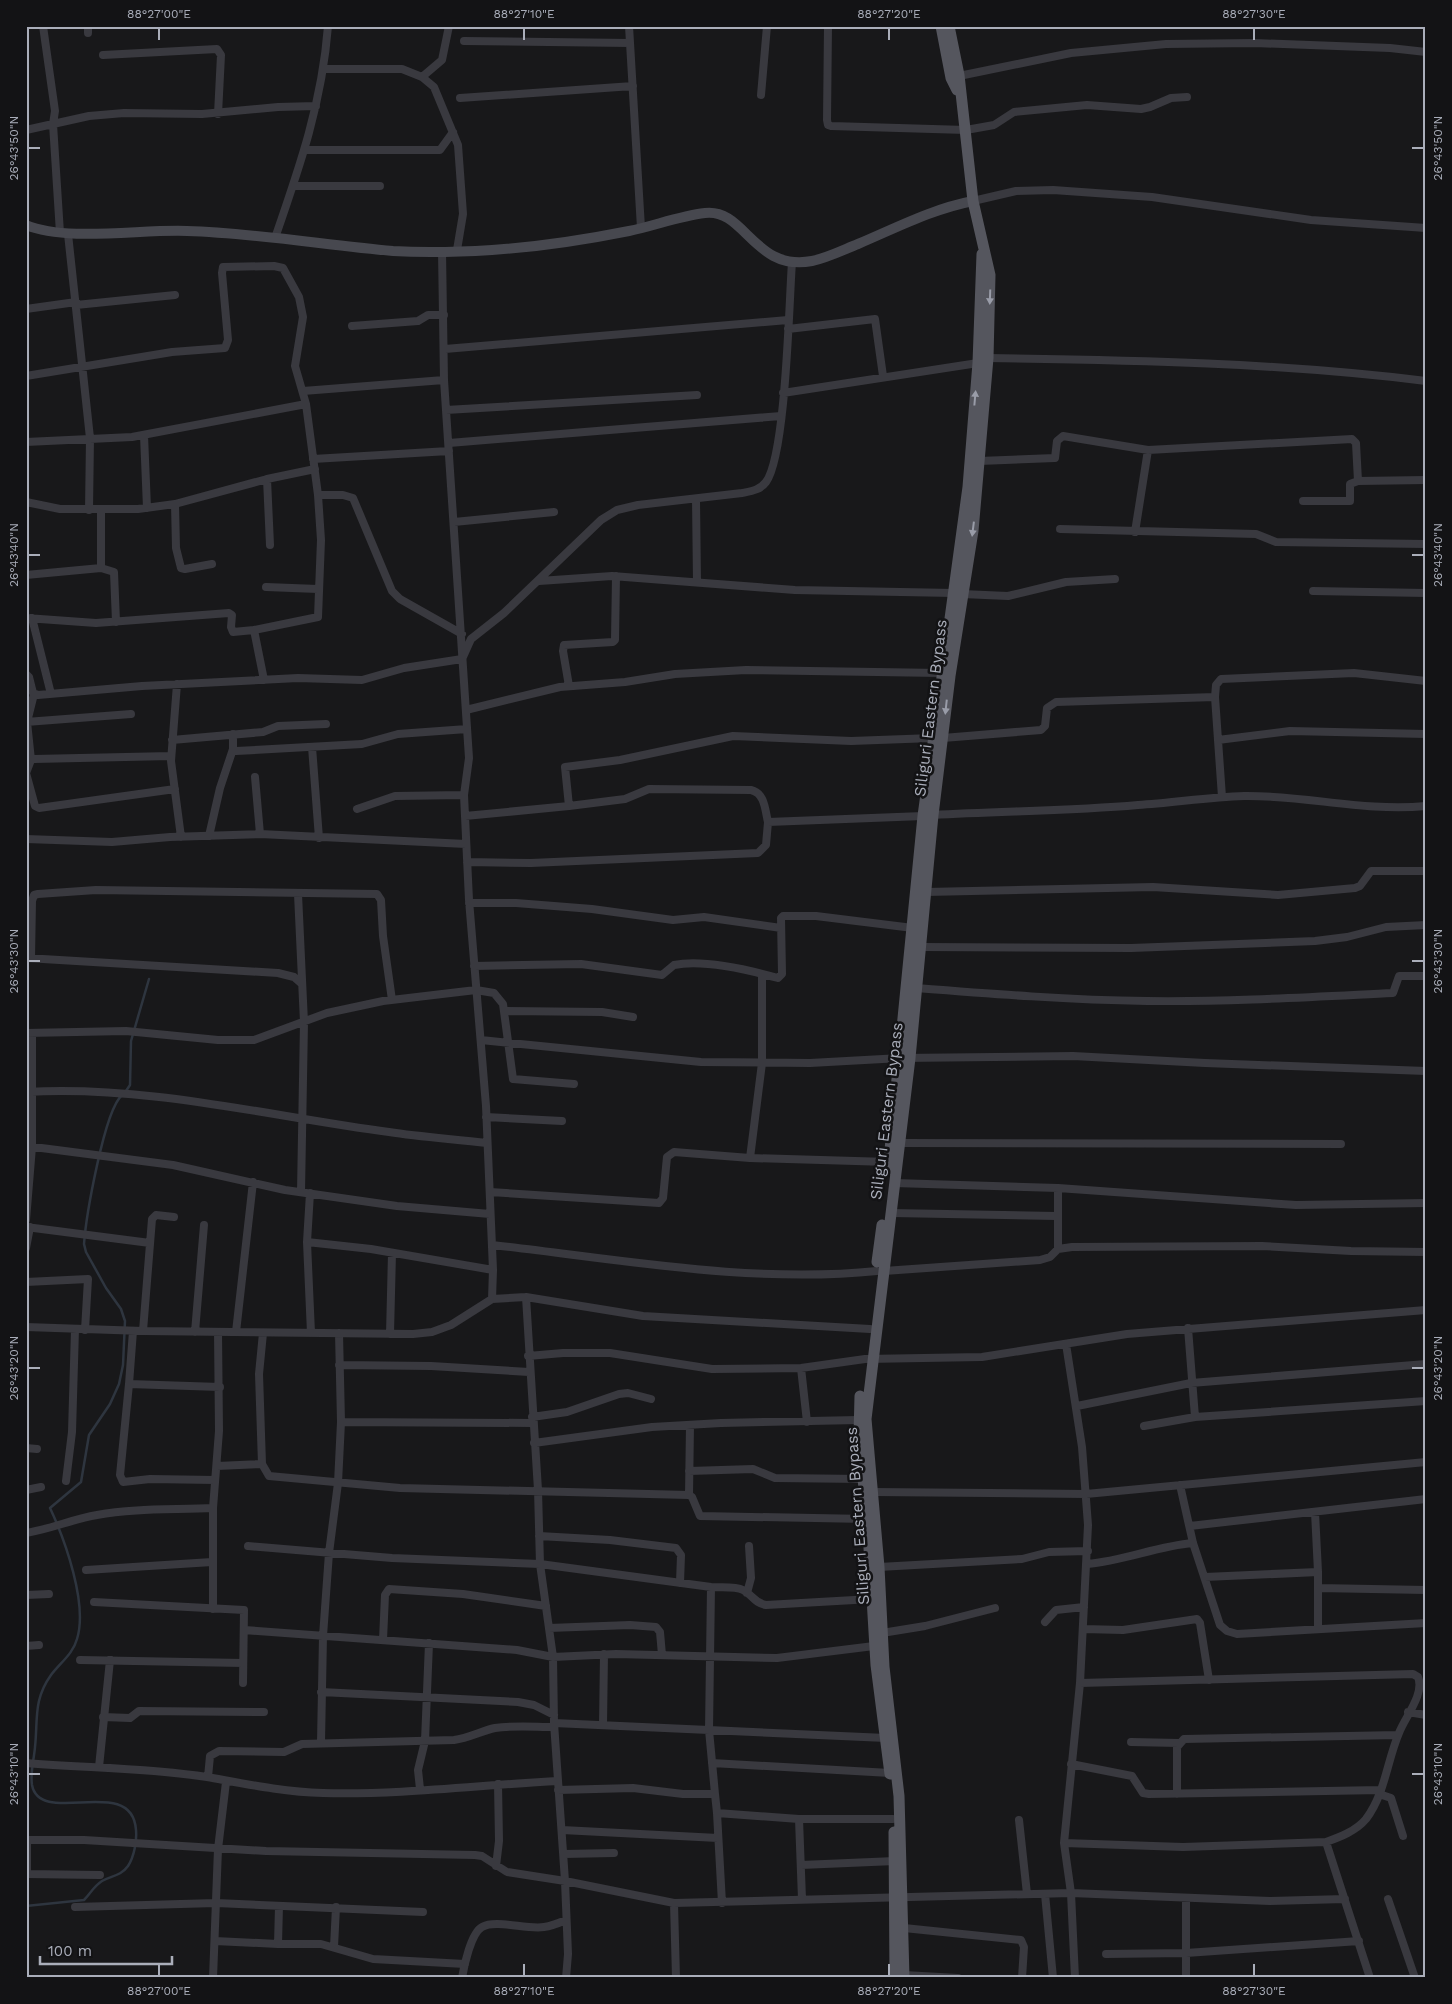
<svg xmlns="http://www.w3.org/2000/svg" width="1452" height="2004" font-family="'Work Sans',sans-serif">
  <style>
    .lines { fill: none; stroke-linecap: round; stroke-linejoin: round }
    .stream { stroke: #2e353f; stroke-width: 2.5 }
    .street { stroke: #39393f; stroke-width: 8 }
    .secondary { stroke: #47484f; stroke-width: 10 }
    .primary { stroke: #55565e; stroke-width: 11 }
    .oneway { fill: #999ca8 }
    .ticks { fill: none; stroke: #aaaeba; stroke-width: 2 }
    .labels { text-anchor: middle; stroke-width: 5; stroke-linejoin: round; paint-order: stroke }
    .street-label { font-size: 16px; fill: #aaaeba; stroke: #131315 }
    .neatline { fill: none; stroke: #aaaeba; stroke-width: 2 }
    .ticks-label { font-size: 12px; text-anchor: middle; fill: #aaaeba }
  </style>
  <rect width="100%" height="100%" fill="#18181a"/>
  <g class="lines">
    <!-- stream -->
    <path class="stream" d="M126,1091L130,1085L131,1041L149,979
      M26,1906L84,1900C90,1894 94,1886 102,1881C111,1876 121,1876 128,1866C134,1857 137,1841 136,1830C132,1773 40,1828 32,1785C30,1772 34,1760 35,1747C38,1720 33,1700 51,1675C60,1663 73,1654 77,1639C88,1604 65,1540 50,1508L81,1482L89,1435L110,1404L119,1384L123,1365L125,1321L121,1309L106,1288L86,1252L84,1244C86,1217 104,1111 122,1095"/>
    <!-- street -->
    <path class="street" d="M43,26L55,111L53,124L60,233
      M88,26V33
      M629,26L641,228
      M828,26L827,120L828,125L831,126L966,130L994,125L1014,112L1087,105L1141,109L1150,107L1171,98L1187,97
      M464,41L630,43
      M103,55L217,49L221,55L218,114
      M325,69H402L422,77L434,87L458,145L463,214L457,250
      M959,76L1071,53L1166,44L1255,43L1390,48L1426,52
      M422,77L442,60L449,26
      M761,95L767,26
      M460,98L633,86
      M26,130L89,116L124,113L202,114L278,107L316,106
      M306,150H440L453,132
      M293,186H380
      M973,201L1016,191L1053,190L1152,197L1311,220L1426,228
      M68,234L90,438L89,510
      M275,238C300,166 322,103 328,26
      M442,251L444,380L469,758L464,795L469,900L486,1106L493,1270L492,1299
      M76,305L175,295
      M26,309L76,302
      M352,326L418,321L428,315H444
      M788,329L875,319L883,376
      M445,349L788,320
      M988,358C1134,360 1281,363 1426,381
      M26,376L172,352L225,348L228,340L222,273L223,267L274,266L283,268L299,297L303,317L295,366L306,404L318,495H343L353,498L392,591L400,599L462,634
      M303,391L444,380
      M783,393L978,363
      M446,410L697,395
      M144,435L147,508
      M26,442L132,437L306,404
      M449,443L781,416
      M313,459L449,451
      M979,461L1055,458L1057,441L1063,436L1148,450L1352,439L1356,443L1358,481L1426,480
      M267,479L270,545
      M696,499L697,582
      M1303,501H1350V484L1358,481
      M26,502L60,509H138L175,504L267,479L315,469
      M175,504L176,548L181,568L185,569L212,564
      M101,510V568
      M454,522L554,512
      M1060,529L1256,534L1276,542L1426,544
      M1135,532L1148,450
      M26,575L101,568L114,572L116,622
      M539,581L612,576L795,590L954,593
      M266,587L318,589
      M1313,591L1426,593
      M962,594L1008,596L1066,582L1115,579
      M26,618L96,623L229,613L232,615L231,627L233,632L254,630L264,680
      M32,618L51,694
      M254,630L318,617L321,540L318,495
      M26,674L29,677L33,693L38,695L142,686L298,678L362,680L404,668L462,659L471,639L504,613L601,520L617,510L638,505L742,493C752,491 760,490 766,482C786,455 789,302 792,262
      M177,684L171,761L181,837
      M569,686L563,651L564,645L613,642L615,640L616,576
      M466,710L560,687L625,682L675,674L746,670L941,673
      M26,722L131,714
      M233,734V749L236,751L362,744L398,734L467,729
      M943,738L1041,730L1045,726L1047,708L1056,702L1215,697
      M172,740L263,732L278,726L326,724
      M1218,740L1290,731L1426,734
      M312,747L319,838
      M31,760L27,722L34,694
      M26,773L35,806L39,808L175,789
      M26,773L31,760L34,759L171,756
      M255,777L260,834
      M1222,797L1215,697L1216,685L1221,679L1354,673L1426,681
      M569,806L625,799L649,789L751,790C765,793 765,810 768,822
      M357,809L395,796L464,795
      M933,815C1001,811 1070,811 1138,805C1173,803 1208,797 1244,796C1305,795 1364,812 1426,806
      M465,816L569,806L565,767L620,760L733,736L851,741L933,738
      M209,836L220,788L233,749
      M26,839L112,842L170,837L260,834L466,844
      M467,862L531,863L758,853L766,845L768,822L923,816
      M926,892L1153,887L1278,895L1355,888L1360,886L1371,871H1426
      M298,894L304,1022L301,1192
      M469,903H516L592,909L673,920L704,917L781,928
      M921,947L1131,948L1315,941L1347,937L1386,927L1426,925
      M26,958L278,973L294,977L302,984
      M31,958L32,901L34,895L38,894L96,890L377,894L381,900L383,936L392,1000
      M474,966L581,964L662,975L674,965C703,959 749,970 778,978L782,974L781,918L783,916H816L913,928
      M916,988C993,994 1070,1000 1147,1001C1229,1002 1311,997 1393,993L1399,976H1426
      M506,1011L602,1012L633,1017
      M26,1033L126,1031L218,1040H254L327,1013L383,1001L476,990L494,993L503,1004L513,1079L574,1084
      M481,1040L701,1062L810,1063L901,1058L1073,1056L1205,1063L1426,1071
      M26,1092C149,1085 268,1116 389,1132C421,1137 454,1139 487,1143
      M486,1117L562,1121
      M900,1143L1341,1144
      M26,1146L173,1165L285,1190L397,1206L490,1214
      M750,1158L762,1063V975
      M894,1183L1058,1188L1296,1205L1426,1203
      M1058,1188V1249
      M490,1192L659,1203L663,1198L667,1157L674,1152L750,1158L889,1162
      M310,1193L307,1242L311,1333
      M891,1213L1056,1216
      M26,1220L32,1147V1033
      M26,1227L150,1243
      M307,1242L371,1249L493,1270
      M492,1245C618,1259 750,1284 877,1271
      M26,1248L30,1227
      M884,1271L1040,1260L1050,1257L1058,1249L1072,1247L1262,1246L1351,1251L1426,1252
      M26,1282L88,1279L85,1330
      M526,1297L538,1490L540,1564L553,1657L554,1723L565,1881L568,1954L566,1978
      M26,1327L143,1331L413,1334L432,1332L451,1325L492,1299L526,1297L643,1316L870,1329
      M1188,1328L1195,1417
      M133,1331L129,1384L220,1387
      M143,1331L152,1219L156,1215L174,1217
      M195,1332L204,1225
      M236,1332L253,1182
      M339,1333L341,1422L532,1423
      M390,1334L392,1253
      M1066,1344L1082,1447L1088,1525L1080,1683L1064,1843L1071,1893L1075,1978
      M528,1356L563,1353H610L712,1369L801,1368L865,1359L982,1357L1127,1334L1426,1310
      M339,1365L431,1366L529,1372
      M801,1368L807,1422
      M129,1384L120,1475L123,1482L150,1479L215,1480
      M1077,1406L1191,1383L1426,1364
      M532,1417L567,1412L619,1394L628,1393L651,1399
      M690,1425L689,1495L692,1497L700,1516L867,1519
      M1144,1426L1195,1417L1426,1401
      M534,1443L652,1427L721,1423L858,1420
      M26,1448L37,1449
      M262,1464L259,1374L263,1333
      M217,1466L262,1464L269,1476L400,1488L689,1495
      M689,1471L753,1469L775,1478L863,1479
      M66,1481L72,1432L75,1329
      M1180,1485L1193,1543L1220,1625L1227,1631L1237,1634L1426,1623
      M26,1490L41,1487
      M873,1492L1086,1494L1426,1462
      M1315,1512L1318,1572V1628
      M1190,1526L1426,1499
      M26,1533C51,1529 73,1519 97,1515C134,1508 175,1510 213,1508
      M539,1536L610,1540L676,1548L681,1555L680,1583
      M248,1546L392,1558L540,1564L711,1587C721,1588 735,1586 743,1590C753,1595 754,1603 766,1605L872,1599
      M1087,1564C1124,1561 1157,1546 1193,1543
      M879,1567L1022,1559L1049,1552L1088,1551
      M86,1570L212,1562
      M1205,1577L1318,1572
      M1318,1588L1426,1590
      M747,1593L751,1578L749,1546
      M26,1595L49,1594
      M94,1602L244,1610L243,1683
      M213,1609V1508L219,1431L218,1332
      M1045,1622L1056,1610L1084,1607
      M549,1628L630,1625L656,1627L660,1632L662,1655
      M1083,1629L1123,1630L1197,1619L1200,1623L1209,1680
      M244,1630L517,1650L553,1657L616,1654L777,1658L874,1646
      M882,1633L925,1626L995,1608
      M383,1640L385,1595L389,1589L463,1594L546,1606
      M26,1646L39,1645
      M80,1660L243,1663
      M1080,1683L1413,1674L1418,1677C1425,1694 1405,1717 1399,1733C1387,1761 1385,1794 1366,1819C1356,1831 1340,1837 1326,1842L1370,1978
      M321,1692L518,1702L534,1705L554,1715
      M1408,1712L1426,1715
      M103,1717L130,1718L139,1711L264,1712
      M554,1723L886,1738
      M603,1725L604,1654
      M321,1742L323,1636L329,1553L338,1483L341,1422
      M1131,1742L1179,1743
      M26,1763C86,1768 148,1768 207,1777C246,1784 284,1792 323,1793C401,1795 480,1785 558,1781
      M712,1763L890,1773
      M1071,1764L1132,1776L1143,1793L1149,1794L1381,1790
      M99,1767L110,1660
      M208,1777L210,1756L219,1751L284,1752L302,1744L454,1740C469,1738 481,1731 495,1728C514,1725 535,1727 554,1727
      M420,1789L418,1770L425,1741L429,1643
      M558,1790L633,1788L683,1794H715L709,1730L711,1587
      M715,1794L717,1813L799,1819H893
      M1177,1794V1747L1184,1739L1398,1735
      M1379,1794L1391,1798L1403,1836
      M717,1813L722,1903
      M799,1819L802,1899
      M1019,1820L1027,1894
      M562,1830L718,1838
      M26,1840H84L266,1851L475,1855L482,1856L507,1872L565,1881L674,1903L1071,1893L1270,1901L1345,1899
      M27,1840V1874
      M1064,1843L1183,1847L1326,1842
      M564,1854L614,1853
      M801,1865L895,1861
      M496,1866L499,1841L498,1784
      M26,1874L100,1875
      M1045,1894L1053,1978
      M1388,1899L1415,1978
      M674,1903L676,1978
      M279,1906L278,1944H321L373,1959L465,1964
      M75,1907L216,1903L423,1912
      M904,1928L1021,1940L1024,1947L1022,1978
      M215,1941L278,1944
      M334,1947L336,1907
      M1106,1954L1186,1953L1359,1941
      M904,1975L958,1978
      M213,1978L218,1849L226,1782
      M462,1978C464,1966 471,1933 482,1927C496,1919 527,1930 544,1927C552,1926 559,1923 566,1920
      M1186,1978V1899"/>
    <!-- secondary -->
    <path class="secondary" d="M26,225C67,242 141,229 187,231C256,233 325,245 393,251C425,253 460,252 492,250C537,247 584,240 629,231C654,226 679,216 705,213C745,208 754,272 812,261C827,258 843,250 858,244C896,228 932,209 973,201"/>
    <!-- primary -->
    <path class="primary" d="M941,26L951,78L957,90
      M888,1170L923,816L968,487L978,363L982,254
      M877,1262L882,1225
      M860,1396L859,1436L868,1531L876,1665L890,1774
      M894,1832L895,1978
      M904,1978L899,1796L884,1667L879,1567L866,1419L910,1058L933,815L950,676L973,531L988,358L990,275L973,201L959,75L949,26"/>
  </g>
  <!-- one-way arrows -->
  <defs><path id="oneway-solid" d="M-6-.8H1V-3.2L6.5 0L1 3.2V.8H-6Z" transform="scale(1.25)"/></defs>
  <g class="oneway">
    <use href="#oneway-solid" transform="translate(990 297) rotate(92)"/>
    <use href="#oneway-solid" transform="translate(975 398) rotate(-85)"/>
    <use href="#oneway-solid" transform="translate(973 529) rotate(97)"/>
    <use href="#oneway-solid" transform="translate(946 707) rotate(96)"/>
  </g>
  <!-- ticks -->
  <path class="ticks" d="M159,28V40M524,28V40M889,28V40M1254,28V40M28,148H40M1412,148H1424M28,555H40M1412,555H1424M28,961H40M1412,961H1424M28,1368H40M1412,1368H1424M28,1774H40M1412,1774H1424M159,1964V1976M524,1964V1976M889,1964V1976M1254,1964V1976"/>
  <g class="labels">
    <!-- street labels -->
    <g class="street-label">
      <text transform="translate(930 708) rotate(-83)" y="6">Siliguri Eastern Bypass</text>
      <text transform="translate(886 1111) rotate(-83)" y="6">Siliguri Eastern Bypass</text>
      <text transform="translate(857 1516) rotate(-94)" y="6">Siliguri Eastern Bypass</text>
    </g>
  </g>
  <!-- border -->
  <rect width="1452" height="2004" fill="none" stroke="#131315" stroke-width="55"/>
  <!-- scale -->
  <path d="M40 1956v8h132v-8" fill="none" stroke="#aaaeba" stroke-width="2.5"/>
  <text x="48" y="1956" font-size="15" fill="#aaaeba" stroke="#131315" stroke-width="4" paint-order="stroke">100 m</text>
  <rect x="28" y="28" width="1396" height="1948" class="neatline"/>
  <g class="ticks-label">
    <text x="159" y="18">88°27'00"E</text>
    <text x="524" y="18">88°27'10"E</text>
    <text x="889" y="18">88°27'20"E</text>
    <text x="1254" y="18">88°27'30"E</text>
    <text transform="translate(14 148) rotate(-90)" y="4">26°43'50"N</text>
    <text transform="translate(1438 148) rotate(-90)" y="4">26°43'50"N</text>
    <text transform="translate(14 555) rotate(-90)" y="4">26°43'40"N</text>
    <text transform="translate(1438 555) rotate(-90)" y="4">26°43'40"N</text>
    <text transform="translate(14 961) rotate(-90)" y="4">26°43'30"N</text>
    <text transform="translate(1438 961) rotate(-90)" y="4">26°43'30"N</text>
    <text transform="translate(14 1368) rotate(-90)" y="4">26°43'20"N</text>
    <text transform="translate(1438 1368) rotate(-90)" y="4">26°43'20"N</text>
    <text transform="translate(14 1774) rotate(-90)" y="4">26°43'10"N</text>
    <text transform="translate(1438 1774) rotate(-90)" y="4">26°43'10"N</text>
    <text x="159" y="1995">88°27'00"E</text>
    <text x="524" y="1995">88°27'10"E</text>
    <text x="889" y="1995">88°27'20"E</text>
    <text x="1254" y="1995">88°27'30"E</text>
  </g>
</svg>
